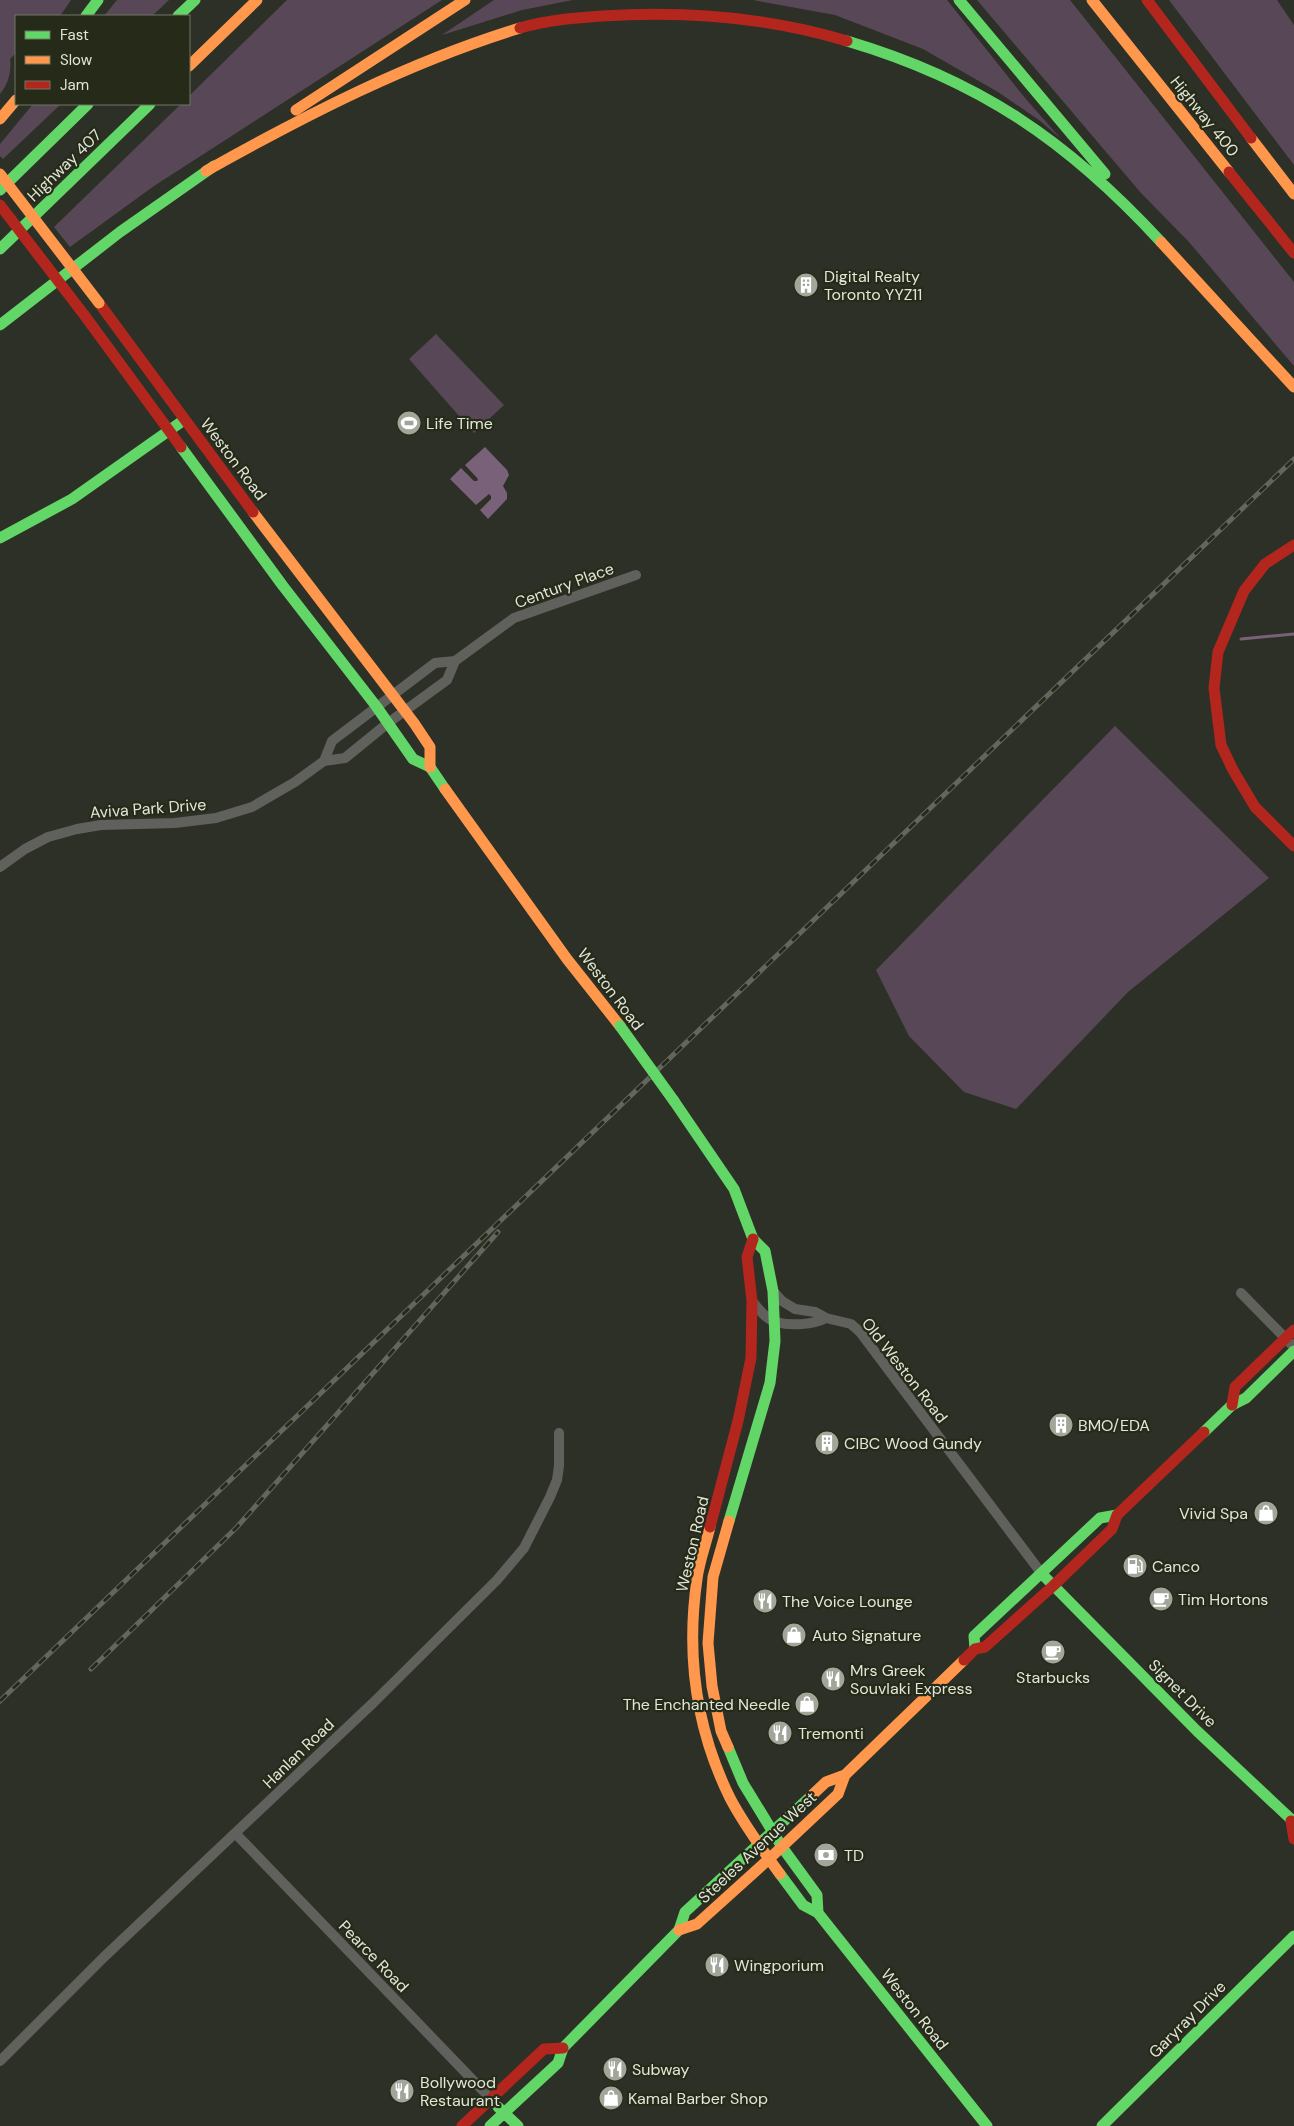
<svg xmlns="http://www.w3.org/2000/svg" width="1294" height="2126" font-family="'DM Sans',sans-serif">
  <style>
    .green { fill: #584857 }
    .water { fill: #79617a }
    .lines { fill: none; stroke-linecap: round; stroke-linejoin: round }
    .stream { stroke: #79617a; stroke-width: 3 }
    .street { stroke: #60615d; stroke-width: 10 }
    .fast { stroke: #63d668; stroke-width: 11 }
    .slow { stroke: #ff974d; stroke-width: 11 }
    .jam { stroke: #b3261e; stroke-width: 11 }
    .rail-casing { stroke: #63655f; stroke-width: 5 }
    .rail { stroke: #252b18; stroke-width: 3; stroke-dasharray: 9; stroke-linecap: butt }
    .fast-bridge { stroke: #63d668; stroke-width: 11 }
    .slow-bridge { stroke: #ff974d; stroke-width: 11 }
    .jam-bridge { stroke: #b3261e; stroke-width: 11 }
    .labels { text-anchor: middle; stroke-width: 4.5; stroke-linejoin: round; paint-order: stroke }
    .street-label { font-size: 16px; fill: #e1e6d9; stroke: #252b18 }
    .poi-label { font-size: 16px; fill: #e1e6d9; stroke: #252b18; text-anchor: start }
  </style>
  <rect width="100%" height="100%" fill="#2d3026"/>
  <!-- green -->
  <path class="green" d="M0,0H71L60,16H16V53L10,59C12,70 8,85 0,94Z
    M117,0H169L152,16H104Z
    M287,0H442L154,186L70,247L54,227L181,104H189V96Z
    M494,0H573L522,10L442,35Z
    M753,0H947L1025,98L1061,139L1039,120L998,92L923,49L835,15Z
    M977,0H1070L1294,282V366L1189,242L1141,193Z
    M1169,0H1277L1294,25V165Z
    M33,104H61L3,159L0,156V144Z
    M436,334L504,405L474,433L409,359Z
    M1115,726L1269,878L1128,992L1016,1109L964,1092L909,1036L876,970Z"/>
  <!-- water -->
  <path class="water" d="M485,447L507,470L509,475L503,486L507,493V499L488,519L480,510L491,499V496L489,494L476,505L450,479L461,468L474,481H477L478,479L465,465Z"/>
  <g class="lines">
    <!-- stream -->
    <path class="stream" d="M1241,639L1294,634"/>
    <!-- street -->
    <path class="street" d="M324,761L332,741L435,663L455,661L514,618L636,575
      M0,867L25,849L48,837L77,829L101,825L175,823L216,818L252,807L295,782L324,761L345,758L388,723L447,680L455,661
      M773,1291L782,1301L795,1309L815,1312L826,1318L851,1324L860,1332L1042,1574
      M1241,1293L1294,1347
      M752,1301C758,1308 766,1320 776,1322C791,1326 812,1325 826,1318
      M236,1834L491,2099
      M0,2061L104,1957L373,1703L497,1580L524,1548L550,1497L557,1480L559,1466V1433"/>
    <!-- fast -->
    <path class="fast" d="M959,0L1105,174
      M86,16L98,0
      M178,16L195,0
      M847,41C979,80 1068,141 1161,242
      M0,190L88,104
      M0,249L150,104
      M0,325L120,232L214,166
      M181,447L283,586L376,706L413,759L430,767L445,789
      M0,538L72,499L184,420
      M674,1101L734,1189L753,1239L765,1251L773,1291L775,1341L770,1383L729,1521
      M1204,1432L1232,1405L1246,1398L1294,1351
      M1042,1574L1197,1731L1294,1822
      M975,1649L974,1636L1100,1518L1117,1515
      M728,1747L743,1783L782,1847L817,1895L818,1913
      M780,1874L803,1905L818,1913L987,2126
      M498,2107L518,2126
      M490,2126L558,2063L563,2048L679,1930L685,1912L810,1797
      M1102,2126L1294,1936"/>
    <!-- slow -->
    <path class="slow" d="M1092,0L1229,172
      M189,66L257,0
      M296,110L465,0
      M0,119L16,100
      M1251,138L1294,194
      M206,171C306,115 409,62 520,28
      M1161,242L1294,387
      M253,512L414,723L430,747V767
      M445,789L567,959L620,1026
      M710,1527C706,1544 699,1562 697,1579C686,1655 696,1729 730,1798C744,1825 762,1849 780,1874
      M728,1747L721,1731L712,1686L708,1643L713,1577L729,1521
      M810,1797L826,1782L845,1775L964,1660
      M679,1930L697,1924L769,1859L838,1794L845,1775"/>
    <!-- jam -->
    <path class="jam" d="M1147,0L1251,138
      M520,28C547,20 574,18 602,16C683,11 768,17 847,41
      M1229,172L1294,253
      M99,303L253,512
      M85,316L181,447
      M1294,545L1265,564L1244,591L1218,652L1214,688L1221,745L1233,770L1255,807L1294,846
      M1232,1405L1235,1387L1294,1330
      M710,1527L738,1421L751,1358L752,1301L747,1257L753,1239
      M964,1660L975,1649L985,1647L1053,1586L1112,1529L1117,1515L1204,1432
      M1291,1821L1294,1839
      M462,2126L544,2049L563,2048"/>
    <defs>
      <path id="rail" d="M91,1669L237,1527L498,1232
        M0,1701L1294,459"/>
    </defs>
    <!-- rail casing -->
    <use href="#rail" class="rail-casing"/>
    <!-- rail -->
    <use href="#rail" class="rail"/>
    <!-- fast-bridge -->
    <path class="fast-bridge" d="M620,1026L674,1101"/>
    <!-- slow-bridge -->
    <path class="slow-bridge" d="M0,174L99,303"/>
    <!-- jam-bridge -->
    <path class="jam-bridge" d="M0,205L85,316"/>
  </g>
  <!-- icons -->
  <defs>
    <symbol id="building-disc" viewBox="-11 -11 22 22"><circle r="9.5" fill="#a2a69a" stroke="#252b18"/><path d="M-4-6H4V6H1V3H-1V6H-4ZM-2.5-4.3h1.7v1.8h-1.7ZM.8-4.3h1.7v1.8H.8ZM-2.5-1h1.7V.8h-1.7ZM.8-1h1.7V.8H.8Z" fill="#fff"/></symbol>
    <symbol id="stadium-disc" viewBox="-11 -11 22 22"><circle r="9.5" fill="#a2a69a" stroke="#252b18"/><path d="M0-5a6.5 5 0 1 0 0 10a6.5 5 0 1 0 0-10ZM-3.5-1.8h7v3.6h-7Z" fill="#fff"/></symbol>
    <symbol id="shop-disc" viewBox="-11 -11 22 22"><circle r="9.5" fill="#a2a69a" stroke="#252b18"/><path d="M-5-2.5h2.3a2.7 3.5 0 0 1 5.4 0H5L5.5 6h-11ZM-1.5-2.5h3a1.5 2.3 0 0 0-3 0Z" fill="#fff"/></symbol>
    <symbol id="fuel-disc" viewBox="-11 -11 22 22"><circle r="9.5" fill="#a2a69a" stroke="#252b18"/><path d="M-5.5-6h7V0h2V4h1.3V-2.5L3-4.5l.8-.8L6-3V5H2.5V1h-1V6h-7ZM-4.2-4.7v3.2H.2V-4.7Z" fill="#fff"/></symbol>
    <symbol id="cafe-disc" viewBox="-11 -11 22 22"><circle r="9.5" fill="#a2a69a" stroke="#252b18"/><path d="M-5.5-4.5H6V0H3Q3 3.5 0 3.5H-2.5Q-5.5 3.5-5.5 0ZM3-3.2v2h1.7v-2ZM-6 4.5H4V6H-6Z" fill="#fff"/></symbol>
    <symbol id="restaurant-disc" viewBox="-11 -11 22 22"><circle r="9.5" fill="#a2a69a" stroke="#252b18"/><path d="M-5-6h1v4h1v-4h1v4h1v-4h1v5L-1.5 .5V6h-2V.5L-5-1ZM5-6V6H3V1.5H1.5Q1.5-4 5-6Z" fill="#fff"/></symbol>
    <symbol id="bank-disc" viewBox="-11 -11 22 22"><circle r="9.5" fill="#a2a69a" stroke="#252b18"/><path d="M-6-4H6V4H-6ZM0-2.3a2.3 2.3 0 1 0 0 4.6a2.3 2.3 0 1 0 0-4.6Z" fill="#fff"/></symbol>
  </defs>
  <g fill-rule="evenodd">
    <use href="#building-disc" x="792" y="271" width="28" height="28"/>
    <use href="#stadium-disc" x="395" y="409" width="28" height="28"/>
    <use href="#building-disc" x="1047" y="1411" width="28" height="28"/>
    <use href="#building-disc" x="813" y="1429" width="28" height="28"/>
    <use href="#shop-disc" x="1252" y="1499" width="28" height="28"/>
    <use href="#fuel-disc" x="1121" y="1552" width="28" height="28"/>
    <use href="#cafe-disc" x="1147" y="1585" width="28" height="28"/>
    <use href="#restaurant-disc" x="751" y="1587" width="28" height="28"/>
    <use href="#shop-disc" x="780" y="1621" width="28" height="28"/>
    <use href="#cafe-disc" x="1039" y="1638" width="28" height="28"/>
    <use href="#restaurant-disc" x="819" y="1665" width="28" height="28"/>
    <use href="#shop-disc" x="793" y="1690" width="28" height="28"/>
    <use href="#restaurant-disc" x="766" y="1719" width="28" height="28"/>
    <use href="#bank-disc" x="812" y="1841" width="28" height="28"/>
    <use href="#restaurant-disc" x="703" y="1951" width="28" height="28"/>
    <use href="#restaurant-disc" x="601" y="2055" width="28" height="28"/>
    <use href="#restaurant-disc" x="388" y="2077" width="28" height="28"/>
    <use href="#shop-disc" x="597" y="2084" width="28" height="28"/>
  </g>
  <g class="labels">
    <!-- street labels -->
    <g class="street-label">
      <text transform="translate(1205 116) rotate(51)" y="6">Highway 400</text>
      <text transform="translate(64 165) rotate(-44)" y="6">Highway 407</text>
      <text transform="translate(234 459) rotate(53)" y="6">Weston Road</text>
      <text transform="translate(564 585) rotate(-20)" y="6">Century Place</text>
      <text transform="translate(148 808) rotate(-4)" y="6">Aviva Park Drive</text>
      <text transform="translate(611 989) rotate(53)" y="6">Weston Road</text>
      <text transform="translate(905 1370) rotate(52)" y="6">Old Weston Road</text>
      <text transform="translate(692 1544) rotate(-77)" y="6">Weston Road</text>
      <text transform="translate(1183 1693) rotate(45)" y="6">Signet Drive</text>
      <text transform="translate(298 1753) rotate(-44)" y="6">Hanlan Road</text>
      <text transform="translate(757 1847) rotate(-43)" y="6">Steeles Avenue West</text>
      <text transform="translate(374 1956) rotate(46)" y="6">Pearce Road</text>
      <text transform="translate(915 2009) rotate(52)" y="6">Weston Road</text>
      <text transform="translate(1187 2019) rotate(-45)" y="6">Garyray Drive</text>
    </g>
    <!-- poi labels -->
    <g class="poi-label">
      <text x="824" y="282">Digital Realty<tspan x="824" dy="18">Toronto YYZ11</tspan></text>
      <text x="426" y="429">Life Time</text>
      <text x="1078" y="1431">BMO/EDA</text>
      <text x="844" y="1449">CIBC Wood Gundy</text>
      <text x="1248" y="1519" text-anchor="end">Vivid Spa</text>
      <text x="1152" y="1572">Canco</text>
      <text x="1178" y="1605">Tim Hortons</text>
      <text x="782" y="1607">The Voice Lounge</text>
      <text x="812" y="1641">Auto Signature</text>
      <text x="850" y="1676">Mrs Greek<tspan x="850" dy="18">Souvlaki Express</tspan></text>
      <text x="1053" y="1683" text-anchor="middle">Starbucks</text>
      <text x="790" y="1710" text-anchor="end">The Enchanted Needle</text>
      <text x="798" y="1739">Tremonti</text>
      <text x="844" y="1861">TD</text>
      <text x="734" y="1971">Wingporium</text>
      <text x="632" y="2075">Subway</text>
      <text x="420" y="2088">Bollywood<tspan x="420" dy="18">Restaurant</tspan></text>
      <text x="628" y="2104">Kamal Barber Shop</text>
    </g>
  </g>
  <!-- legend -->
  <rect x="15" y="15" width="175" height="90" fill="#252b18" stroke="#707665"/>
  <rect x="25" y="31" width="25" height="8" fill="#63d668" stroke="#707665"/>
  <text x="60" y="40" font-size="15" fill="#e1e6d9">Fast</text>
  <rect x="25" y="56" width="25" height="8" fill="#ff974d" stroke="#707665"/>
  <text x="60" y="65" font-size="15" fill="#e1e6d9">Slow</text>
  <rect x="25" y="81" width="25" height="8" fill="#b3261e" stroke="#707665"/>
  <text x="60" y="90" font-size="15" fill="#e1e6d9">Jam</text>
</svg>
